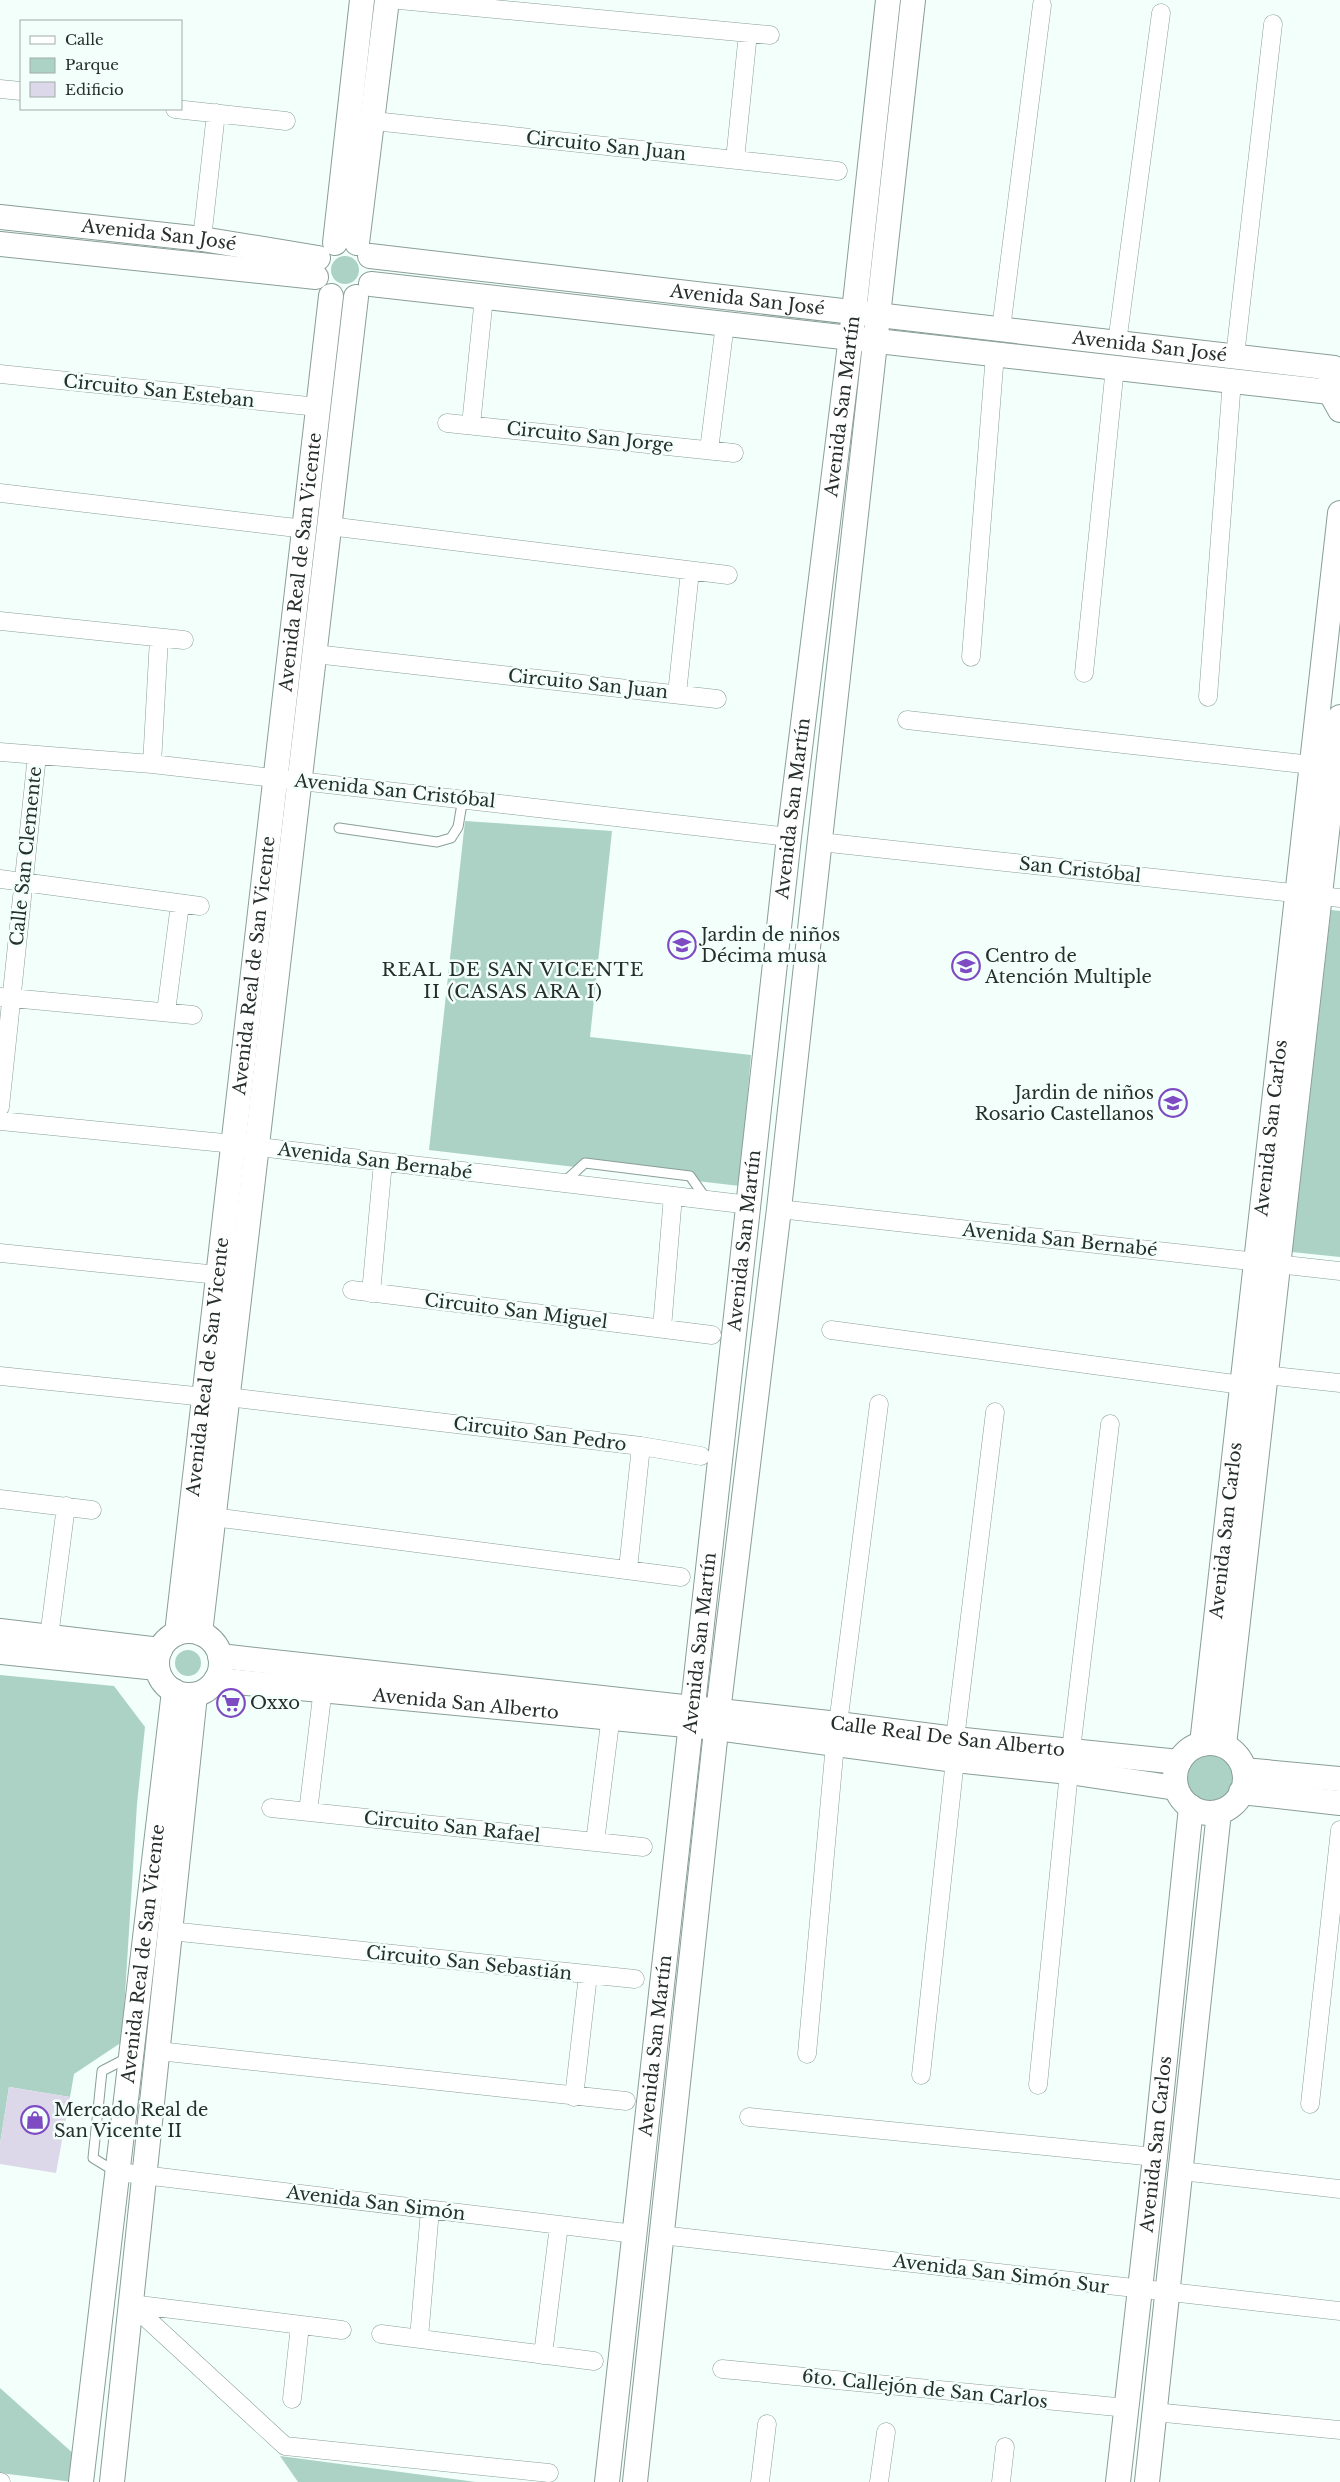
<svg xmlns="http://www.w3.org/2000/svg" width="1340" height="2482" font-family="'Libre Baskerville',serif">
  <style>
    .green { fill: #acd2c6 }
    .building { fill: #ddd7ea }
    .lines { fill: none; stroke-linecap: round; stroke-linejoin: round }
    .lane-casing { stroke: #8a9e98; stroke-width: 11 }
    .street-casing { stroke: #8a9e98; stroke-width: 19 }
    .secondary-casing { stroke: #8a9e98; stroke-width: 26 }
    .lane { stroke: #fff; stroke-width: 9 }
    .street { stroke: #fff; stroke-width: 18 }
    .secondary { stroke: #fff; stroke-width: 24 }
    .labels { text-anchor: middle; stroke-width: 5; stroke-linejoin: round; paint-order: stroke }
    .street-label { font-size: 18px; fill: #262f2c; stroke: #f2fffb }
    .poi-label { font-size: 18px; fill: #262f2c; stroke: #f2fffb; text-anchor: start }
    .neighbourhood-label { font-size: 19px; letter-spacing: 1px; fill: #262f2c; stroke: #f2fffb }
  </style>
  <rect width="100%" height="100%" fill="#f2fffb"/>
  <!-- green -->
  <path class="green" d="M331 270a14 14 0 1 1 28 0a14 14 0 1 1-28 0Z
    M465,821L612,831L590,1037L751,1055L740,1186L429,1150Z
    M1331,910L1340,911V1257L1292,1252Z
    M175 1663a13 13 0 1 1 26 0a13 13 0 1 1-26 0Z
    M0,1675L114,1686L145,1727L137,1804L122,2042L74,2074L70,2097L9,2087L0,2144Z
    M1185 1778a25 25 0 1 1 50 0a25 25 0 1 1-50 0Z
    M0,2388L75,2455L73,2482L0,2473Z
    M280,2456L476,2482H298Z"/>
  <!-- building -->
  <path class="building" d="M9,2087L70,2097L56,2173L0,2164V2144Z"/>
  <g class="lines">
    <defs>
      <path id="lane" d="M339,828L437,842L451,838L458,827L463,798
        M563,1183L585,1163L690,1176L707,1200
        M116,2172L93,2158L102,2071L129,2057"/>
      <path id="street" d="M399,0L770,35
        M0,89L21,91
        M175,109L286,121
        M374,121L838,171
        M735,160L748,33
        M202,239L216,113
        M1001,329L1042,5
        M1117,343L1161,13
        M1235,356L1273,24
        M0,374L318,407
        M447,423L734,453
        M471,425L484,297
        M709,450L725,324
        M0,493L305,529
        M329,526L728,575
        M0,621L184,640
        M315,654L717,699
        M971,657L995,354
        M1084,673L1115,367
        M677,694L690,571
        M1208,697L1232,380
        M907,720L1312,765
        M0,752L152,764L789,837
        M152,764L159,638
        M820,842L1340,898
        M0,879L200,906
        M0,997L193,1015
        M166,1012L180,904
        M0,1107L37,755
        M0,1121L234,1144L750,1205
        M779,1209L1340,1271
        M0,1253L218,1275
        M352,1290L712,1335
        M371,1293L383,1162
        M662,1328L673,1196
        M831,1330L1242,1385
        M1265,1375L1340,1383
        M0,1376L205,1397
        M228,1397L641,1446L701,1456
        M0,1499L92,1510
        M213,1517L681,1577
        M628,1569L641,1446
        M49,1637L66,1506
        M838,1724L879,1404
        M955,1739L995,1412
        M1071,1750L1110,1424
        M271,1808L643,1847
        M308,1812L324,1680
        M595,1842L612,1707
        M170,1931L635,1979
        M158,2051L626,2101
        M807,2054L835,1744
        M921,2075L955,1760
        M1038,2085L1069,1772
        M574,2097L588,1975
        M1310,2104L1340,1830
        M749,2117L1155,2157
        M1181,2171L1340,2189
        M118,2172L635,2234
        M661,2235L1340,2311
        M131,2304L285,2446L549,2473
        M131,2304L342,2330
        M381,2334L594,2361
        M419,2338L430,2210
        M543,2355L559,2225
        M722,2369L1127,2408
        M292,2399L300,2325
        M1154,2412L1340,2430
        M0,2482H1
        M760,2482L767,2424
        M879,2482L886,2432
        M1001,2482L1005,2447"/>
      <g id="secondary">
        <path id="s1" d="M0,217L202,239L318,258"/>
        <path d="M335,243L362,0"/>
        <path d="M357,243L387,0"/>
        <path d="M0,244L316,277"/>
        <path id="s2" d="M370,256L1334,368"/>
        <path d="M371,284L1330,392"/>
        <path d="M1331,377L1330,392L1340,410"/>
        <path d="M0,1631L160,1650"/>
        <circle cx="189" cy="1663" r="32"/>
        <path id="s3" d="M177,1633L331,296"/>
        <path d="M200,1633L356,297"/>
        <path d="M0,1652L157,1668"/>
        <path id="s4" d="M220,1656L838,1724L955,1739L1179,1762"/>
        <path id="s5" d="M216,1680L717,1728L955,1760L1069,1772L1176,1788"/>
        <circle cx="1210" cy="1778" r="35"/>
        <path id="s6" d="M1202,1744L1340,513"/>
        <path d="M1224,1745L1340,717"/>
        <path d="M1244,1770L1340,1779"/>
        <path d="M1241,1792L1340,1803"/>
        <path id="s7" d="M81,2482L174,1691"/>
        <path d="M112,2482L195,1695"/>
        <path id="s8" d="M607,2482L789,837L854,312L888,0"/>
        <path d="M635,2482L718,1712L779,1209L913,0"/>
        <path id="s9" d="M1118,2482L1155,2157L1191,1807"/>
        <path d="M1147,2482L1219,1812"/>
      </g>
    </defs>
    <!-- lane casing -->
    <use href="#lane" class="lane-casing"/>
    <!-- street casing -->
    <use href="#street" class="street-casing"/>
    <!-- secondary casing -->
    <use href="#secondary" class="secondary-casing"/>
    <!-- lane -->
    <use href="#lane" class="lane"/>
    <!-- street -->
    <use href="#street" class="street"/>
    <!-- secondary -->
    <use href="#secondary" class="secondary"/>
  </g>
  <!-- icons -->
  <defs>
    <symbol id="school-ring" viewBox="-11 -11 22 22"><circle r="9.5" fill="#f2fffb" stroke="#7f4bc3" stroke-width="1.5"/><path d="M0-5L7-2L0 1L-7-2ZM-4 1L0 2.5L4 1V4Q0 6-4 4Z" fill="#7f4bc3"/></symbol>
    <symbol id="supermarket-ring" viewBox="-11 -11 22 22"><circle r="9.5" fill="#f2fffb" stroke="#7f4bc3" stroke-width="1.5"/><path d="M-6-5.5h2.5l.6 2H6L4.5 2H-2.5L-4.4-4H-6ZM-1.5 3.2a1.3 1.3 0 1 0 .1 0ZM3 3.2a1.3 1.3 0 1 0 .1 0Z" fill="#7f4bc3"/></symbol>
    <symbol id="shop-ring" viewBox="-11 -11 22 22"><circle r="9.5" fill="#f2fffb" stroke="#7f4bc3" stroke-width="1.5"/><path d="M-5-2.5h2.3a2.7 3.5 0 0 1 5.4 0H5L5.5 6h-11ZM-1.5-2.5h3a1.5 2.3 0 0 0-3 0Z" fill="#7f4bc3"/></symbol>
  </defs>
  <g fill-rule="evenodd">
    <use href="#school-ring" x="666" y="929" width="32" height="32"/>
    <use href="#school-ring" x="950" y="950" width="32" height="32"/>
    <use href="#school-ring" x="1157" y="1087" width="32" height="32"/>
    <use href="#supermarket-ring" x="215" y="1687" width="32" height="32"/>
    <use href="#shop-ring" x="19" y="2104" width="32" height="32"/>
  </g>
  <g class="labels">
    <!-- street labels -->
    <g class="street-label">
      <text transform="translate(606 146) rotate(6)" y="6">Circuito San Juan</text>
      <text dy="6" stroke="none"><textPath href="#s1" startOffset="160">Avenida San José</textPath></text>
      <text dy="6" stroke="none"><textPath href="#s2" startOffset="380">Avenida San José</textPath></text>
      <text dy="6" stroke="none"><textPath href="#s2" startOffset="785">Avenida San José</textPath></text>
      <text transform="translate(159 391) rotate(6)" y="6">Circuito San Esteban</text>
      <text dy="6" stroke="none"><textPath href="#s8" startOffset="2089">Avenida San Martín</textPath></text>
      <text transform="translate(590 437) rotate(6)" y="6">Circuito San Jorge</text>
      <text dy="6" stroke="none"><textPath href="#s3" startOffset="1078">Avenida Real de San Vicente</textPath></text>
      <text transform="translate(588 684) rotate(6)" y="6">Circuito San Juan</text>
      <text transform="translate(395 791) rotate(6)" y="6">Avenida San Cristóbal</text>
      <text dy="6" stroke="none"><textPath href="#s8" startOffset="1684">Avenida San Martín</textPath></text>
      <text transform="translate(26 856) rotate(-84)" y="6">Calle San Clemente</text>
      <text transform="translate(1080 870) rotate(6)" y="6">San Cristóbal</text>
      <text dy="6" stroke="none"><textPath href="#s3" startOffset="672">Avenida Real de San Vicente</textPath></text>
      <text dy="6" stroke="none"><textPath href="#s6" startOffset="620">Avenida San Carlos</textPath></text>
      <text transform="translate(375 1161) rotate(7)" y="6">Avenida San Bernabé</text>
      <text transform="translate(1060 1240) rotate(6)" y="6">Avenida San Bernabé</text>
      <text dy="6" stroke="none"><textPath href="#s8" startOffset="1249">Avenida San Martín</textPath></text>
      <text transform="translate(516 1311) rotate(7)" y="6">Circuito San Miguel</text>
      <text dy="6" stroke="none"><textPath href="#s3" startOffset="268">Avenida Real de San Vicente</textPath></text>
      <text transform="translate(540 1434) rotate(7)" y="6">Circuito San Pedro</text>
      <text dy="6" stroke="none"><textPath href="#s6" startOffset="215">Avenida San Carlos</textPath></text>
      <text dy="6" stroke="none"><textPath href="#s8" startOffset="844">Avenida San Martín</textPath></text>
      <text dy="6" stroke="none"><textPath href="#s5" startOffset="251">Avenida San Alberto</textPath></text>
      <text dy="6" stroke="none"><textPath href="#s4" startOffset="732">Calle Real De San Alberto</textPath></text>
      <text transform="translate(452 1827) rotate(6)" y="6">Circuito San Rafael</text>
      <text dy="6" stroke="none"><textPath href="#s7" startOffset="532">Avenida Real de San Vicente</textPath></text>
      <text transform="translate(469 1963) rotate(6)" y="6">Circuito San Sebastián</text>
      <text dy="6" stroke="none"><textPath href="#s8" startOffset="439">Avenida San Martín</textPath></text>
      <text dy="6" stroke="none"><textPath href="#s9" startOffset="340">Avenida San Carlos</textPath></text>
      <text transform="translate(376 2203) rotate(7)" y="6">Avenida San Simón</text>
      <text transform="translate(1001 2274) rotate(7)" y="6">Avenida San Simón Sur</text>
      <text transform="translate(925 2389) rotate(6)" y="6">6to. Callejón de San Carlos</text>
    </g>
    <!-- poi labels -->
    <g class="poi-label">
      <text x="701" y="941">Jardin de niños<tspan x="701" dy="21">Décima musa</tspan></text>
      <text x="985" y="962">Centro de<tspan x="985" dy="21">Atención Multiple</tspan></text>
      <text x="1154" y="1099" text-anchor="end">Jardin de niños<tspan x="1154" dy="21">Rosario Castellanos</tspan></text>
      <text x="250" y="1709">Oxxo</text>
      <text x="54" y="2116">Mercado Real de<tspan x="54" dy="21">San Vicente II</tspan></text>
    </g>
    <!-- neighbourhood labels -->
    <g class="neighbourhood-label">
      <text x="513" y="976">REAL DE SAN VICENTE<tspan x="513" dy="22">II (CASAS ARA I)</tspan></text>
    </g>
  </g>
  <!-- legend -->
  <rect x="20" y="20" width="162" height="90" fill="#f2fffb" stroke="#a0aca8"/>
  <rect x="30" y="36" width="25" height="8" fill="#ffffff" stroke="#a0aca8"/>
  <text x="65" y="45" font-size="15" fill="#262f2c">Calle</text>
  <rect x="30" y="58" width="25" height="15" fill="#acd2c6" stroke="#a0aca8"/>
  <text x="65" y="70" font-size="15" fill="#262f2c">Parque</text>
  <rect x="30" y="82" width="25" height="15" fill="#ddd7ea" stroke="#a0aca8"/>
  <text x="65" y="95" font-size="15" fill="#262f2c">Edificio</text>
</svg>
